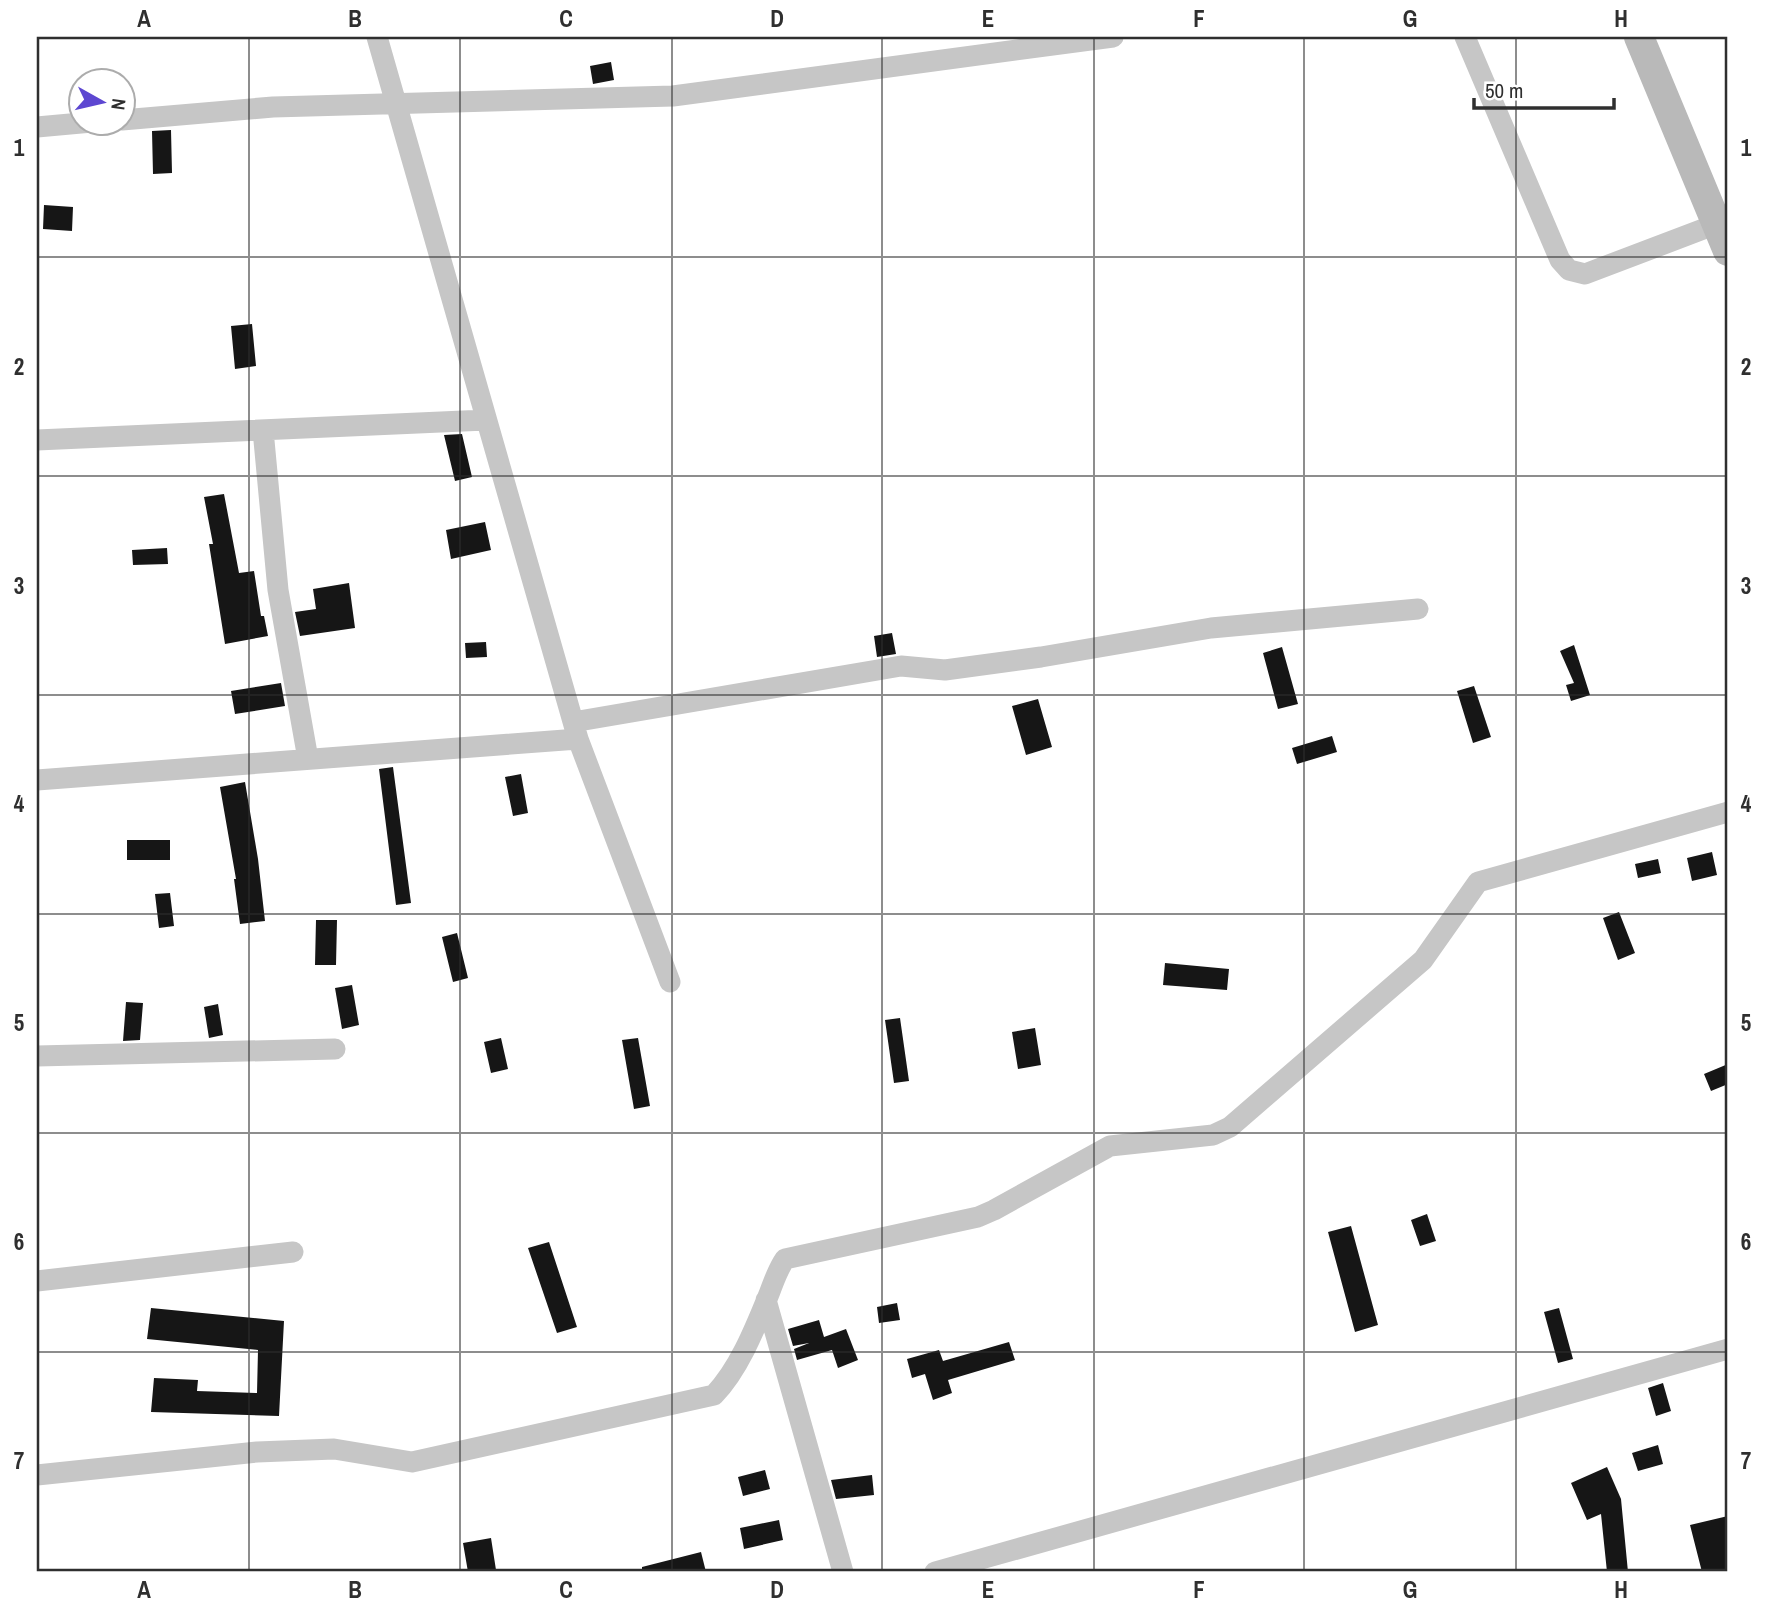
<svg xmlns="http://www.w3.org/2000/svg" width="1765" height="1609" font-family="'Archivo Narrow',sans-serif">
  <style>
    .building { fill: #161616 }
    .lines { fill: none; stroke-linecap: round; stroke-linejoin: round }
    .street { stroke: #c6c6c6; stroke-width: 21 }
    .secondary { stroke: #b9b9b9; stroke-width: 30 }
    .grid { fill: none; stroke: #2f2f2f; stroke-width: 2; stroke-opacity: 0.55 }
    .neatline { fill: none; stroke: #2f2f2f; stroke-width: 2.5 }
    .grid-label { font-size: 23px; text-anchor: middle; font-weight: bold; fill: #2f2f2f }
  </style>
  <rect width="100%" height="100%" fill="#fff"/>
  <!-- building -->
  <path class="building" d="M611,62L614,80L593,84L590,66Z
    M171,130L172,173L153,174L152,131Z
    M44,205L73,207L72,231L43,229Z
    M252,324L256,366L235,369L231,326Z
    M462,434L472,477L455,481L444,435Z
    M224,494L239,573L254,571L261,616H264L268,636L225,644L209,544H213L204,497Z
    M485,522L491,550L451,559L446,530Z
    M167,548L168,564L133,565L132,550Z
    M349,583L355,628L300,636L295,612L316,609L313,589Z
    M892,633L896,654L877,657L874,636Z
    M486,642L487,657L466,658L465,643Z
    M1574,645L1590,695L1571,701L1566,685L1574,683L1560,651Z
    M1282,647L1298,704L1278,709L1263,653Z
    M281,683L285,706L235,714L231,691Z
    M1474,686L1491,737L1473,743L1457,691Z
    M1038,699L1052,747L1026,755L1012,706Z
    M1332,736L1337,752L1297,764L1292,748Z
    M393,767L411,903L396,905L379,769Z
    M521,774L528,813L513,816L505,777Z
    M245,782L258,859L265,921L240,924L234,879H236L220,787Z
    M127,840H170V860H127Z
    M1712,852L1717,875L1692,881L1687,858Z
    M1658,859L1661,873L1638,878L1635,864Z
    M170,893L174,926L159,928L155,894Z
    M1619,912L1635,953L1618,960L1603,918Z
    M316,920H337L336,965H315Z
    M457,933L468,978L453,982L442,937Z
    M1165,963L1229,969L1227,990L1163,985Z
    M352,985L359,1025L342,1029L335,988Z
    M126,1002L143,1003L140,1040L123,1041Z
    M218,1004L223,1035L209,1038L204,1007Z
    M900,1018L909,1081L894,1083L885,1020Z
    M1035,1028L1041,1065L1018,1069L1012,1032Z
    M501,1038L508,1069L491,1073L484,1042Z
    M638,1038L650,1106L634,1109L622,1040Z
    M1728,1064V1084L1711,1091L1704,1074Z
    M1427,1214L1436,1241L1420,1246L1411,1220Z
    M1351,1226L1378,1325L1355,1332L1328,1232Z
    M549,1242L577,1327L557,1333L528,1248Z
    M897,1303L900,1320L879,1323L877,1307Z
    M151,1308L284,1321L279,1416L151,1412L154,1378L198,1380L197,1391L257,1393L258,1350L147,1339Z
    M1559,1308L1573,1359L1558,1363L1544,1312Z
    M819,1320L824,1337L846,1329L858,1360L838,1368L832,1350L797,1360L794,1349L809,1343L793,1346L788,1329Z
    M1009,1342L1015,1360L948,1380L952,1393L933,1400L925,1374L912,1378L907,1359L939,1350L943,1361Z
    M1663,1383L1671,1411L1656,1416L1648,1388Z
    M1658,1445L1663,1464L1638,1471L1632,1453Z
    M1607,1467L1621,1499L1628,1572H1607L1601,1514L1587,1520L1571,1483Z
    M765,1470L770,1489L743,1496L738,1477Z
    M872,1475L874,1495L836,1499L831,1480Z
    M1728,1516V1572H1702L1690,1525Z
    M779,1520L783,1540L744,1549L740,1528Z
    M491,1538L496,1570L468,1572L463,1543Z
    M701,1552L706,1572H642V1567Z"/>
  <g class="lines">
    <!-- street -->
    <path class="street" d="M377,37L578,739L670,982
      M1465,37L1560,260L1569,270L1585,274L1706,228
      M122,120L273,107L673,96L1113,37
      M37,127L92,122
      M263,430L278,590L308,759
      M37,440L486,420
      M573,722L901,666L945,670L1041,657L1211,628L1418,609
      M37,780L578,739
      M37,1056L335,1049
      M37,1281L293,1252
      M766,1300L843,1572
      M37,1475L257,1452L334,1449L412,1462L714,1395C738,1370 754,1331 767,1299C773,1285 776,1272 785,1259L978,1217L994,1210L1110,1146L1213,1135L1230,1127L1423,960L1478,882L1728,812
      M935,1572L1728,1349"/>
    <!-- secondary -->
    <path class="secondary" d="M1639,37L1728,251"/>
  </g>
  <!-- grid -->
  <path class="grid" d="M249,37V1572M460,37V1572M672,37V1572M882,37V1572M1094,37V1572M1304,37V1572M1516,37V1572M37,257H1728M37,476H1728M37,695H1728M37,914H1728M37,1133H1728M37,1352H1728"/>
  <!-- border -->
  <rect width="1765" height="1609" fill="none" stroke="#ffffff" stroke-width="77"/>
  <!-- north arrow -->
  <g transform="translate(102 102) rotate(98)"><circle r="33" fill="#ffffff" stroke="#acacac" stroke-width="2"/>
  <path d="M0-5L12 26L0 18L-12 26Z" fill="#5d47d1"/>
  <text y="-10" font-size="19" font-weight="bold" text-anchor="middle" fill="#2f2f2f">N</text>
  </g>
  <!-- scale -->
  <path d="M1474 98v10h140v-10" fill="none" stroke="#2f2f2f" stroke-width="3.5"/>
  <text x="1485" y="98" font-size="21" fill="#2f2f2f" stroke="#ffffff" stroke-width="5" paint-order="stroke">50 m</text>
  <rect x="38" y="38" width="1688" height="1532" class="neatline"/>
  <g class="grid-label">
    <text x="144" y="27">A</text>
    <text x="355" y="27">B</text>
    <text x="566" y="27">C</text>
    <text x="777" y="27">D</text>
    <text x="988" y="27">E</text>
    <text x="1199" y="27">F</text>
    <text x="1410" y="27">G</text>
    <text x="1621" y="27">H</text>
    <text x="19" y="156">1</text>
    <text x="1746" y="156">1</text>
    <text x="19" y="375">2</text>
    <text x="1746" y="375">2</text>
    <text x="19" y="594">3</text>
    <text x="1746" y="594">3</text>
    <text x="19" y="812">4</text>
    <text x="1746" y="812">4</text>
    <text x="19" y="1031">5</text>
    <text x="1746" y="1031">5</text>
    <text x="19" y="1250">6</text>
    <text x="1746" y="1250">6</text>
    <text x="19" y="1469">7</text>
    <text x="1746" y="1469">7</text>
    <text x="144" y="1598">A</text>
    <text x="355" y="1598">B</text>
    <text x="566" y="1598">C</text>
    <text x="777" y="1598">D</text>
    <text x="988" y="1598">E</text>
    <text x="1199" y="1598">F</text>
    <text x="1410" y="1598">G</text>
    <text x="1621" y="1598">H</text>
  </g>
</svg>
